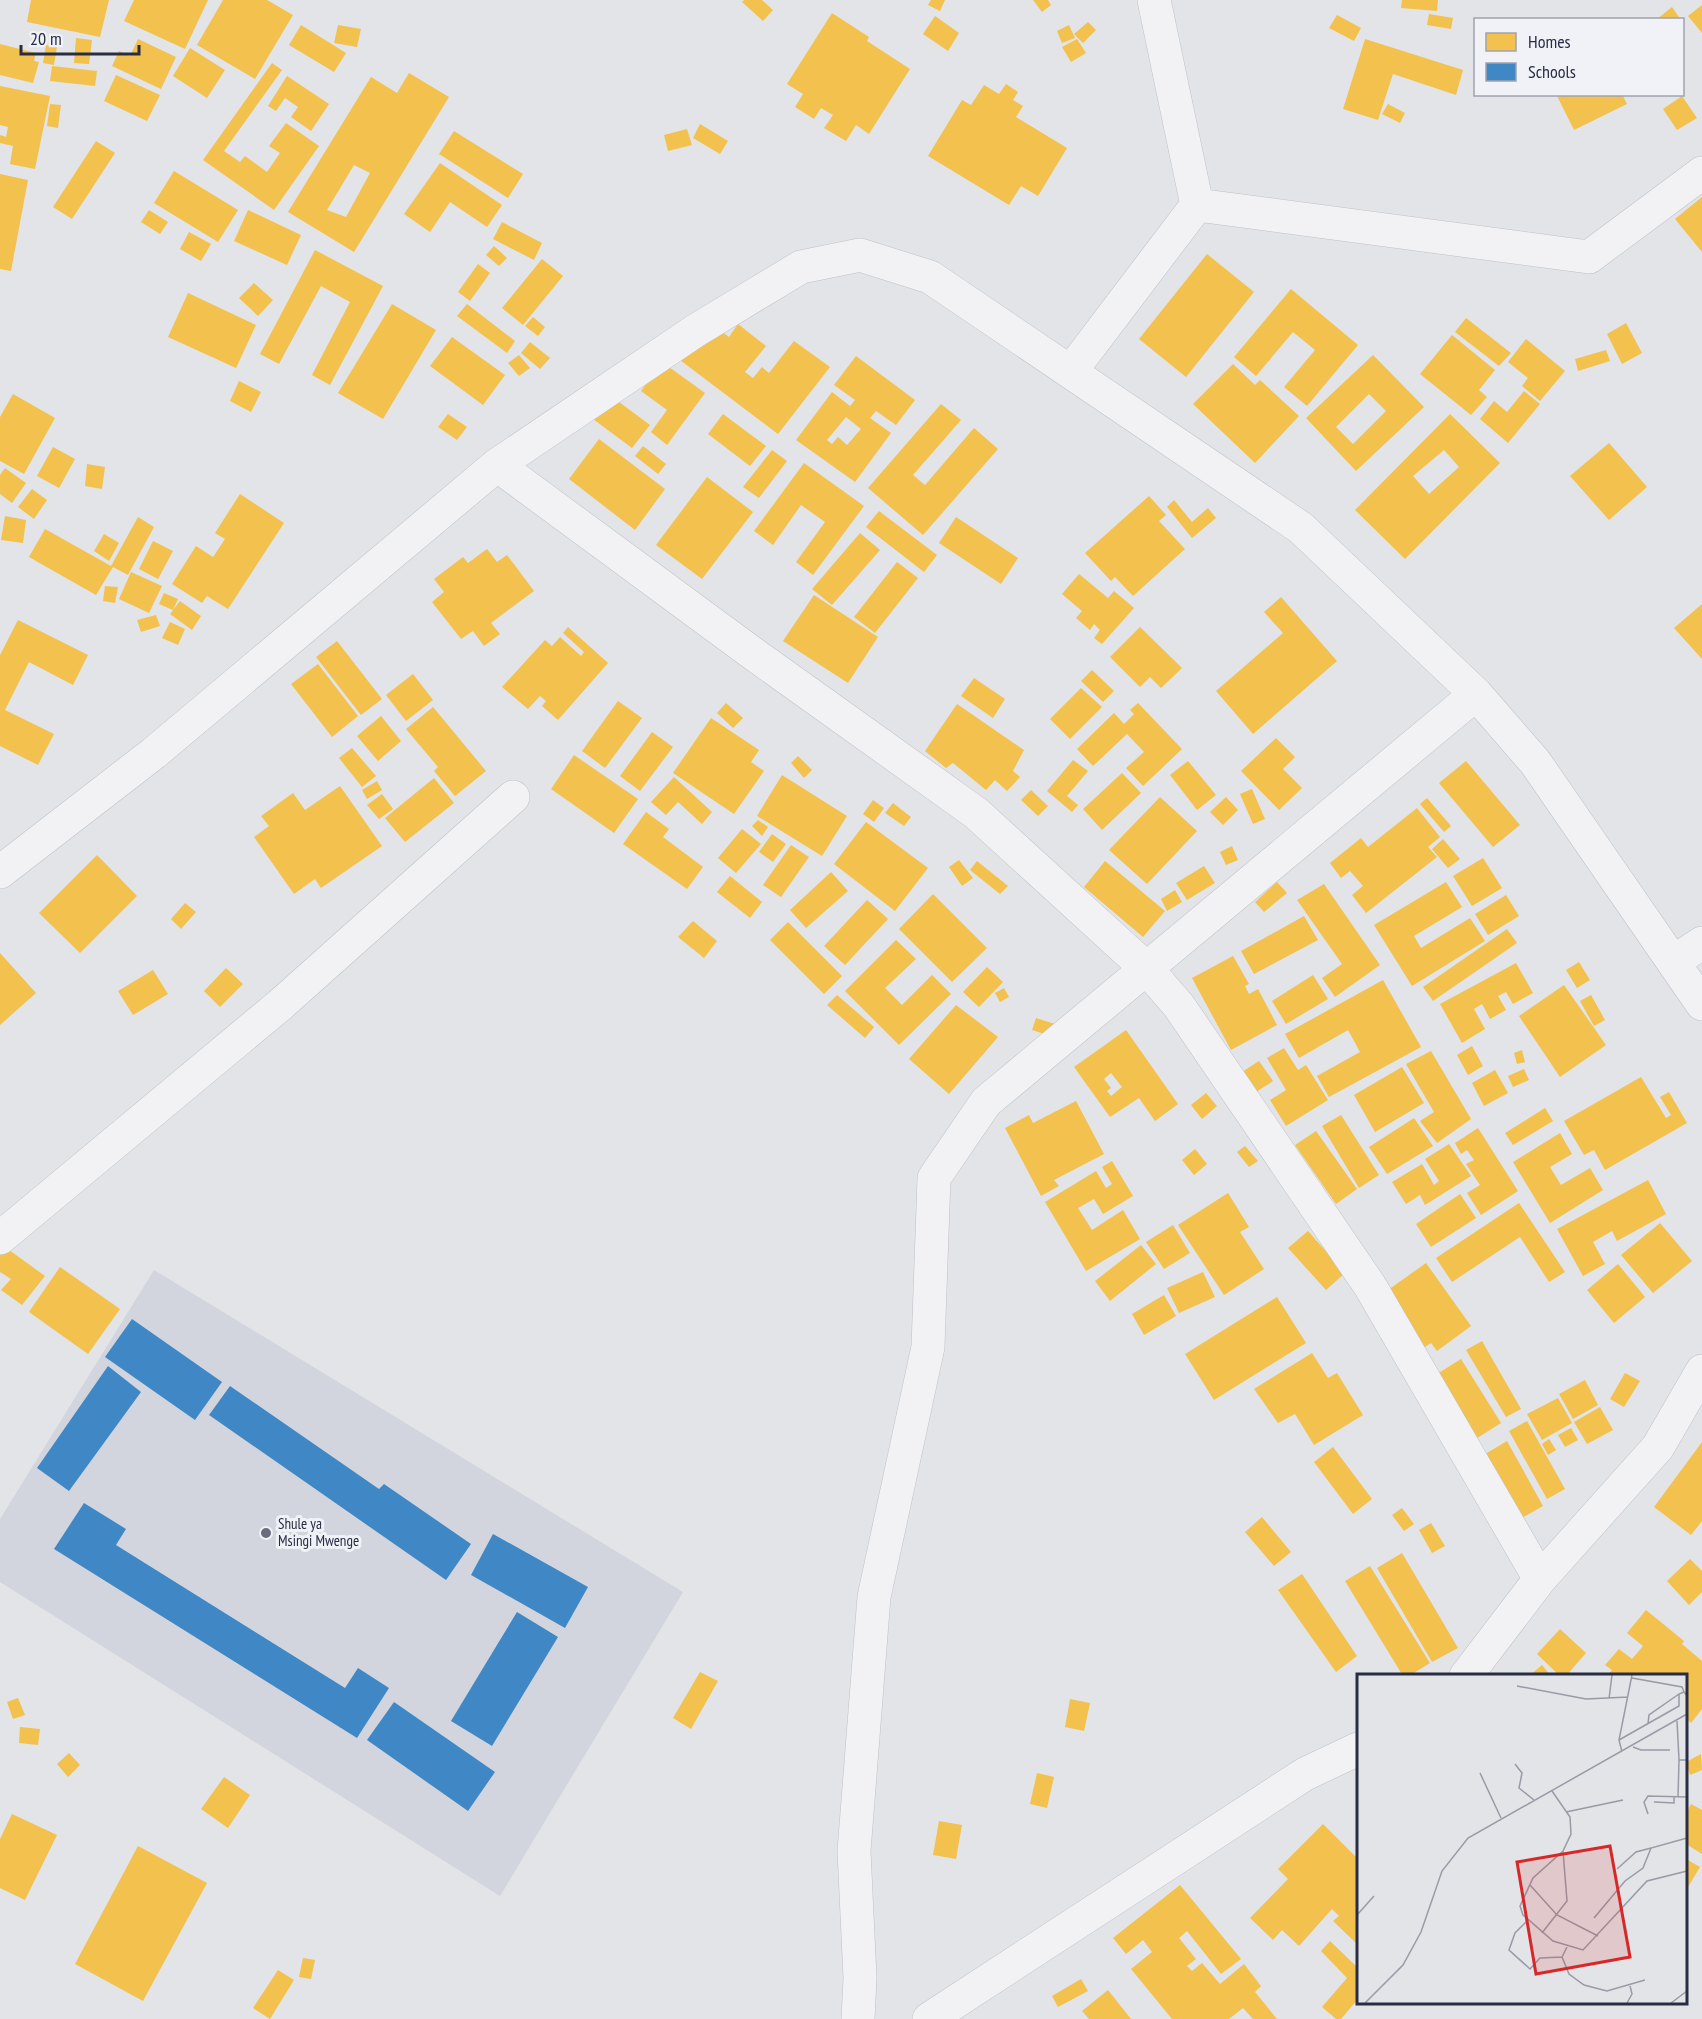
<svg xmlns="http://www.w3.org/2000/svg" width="1702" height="2019" font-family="'PT Sans Narrow',sans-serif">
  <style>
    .built { fill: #d2d5dd }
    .homes { fill: #f2c14e; fill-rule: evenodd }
    .schools { fill: #3f88c5 }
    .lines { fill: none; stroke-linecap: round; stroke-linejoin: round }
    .street-casing { stroke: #bfc1c6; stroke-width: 34 }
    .street { stroke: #f2f2f4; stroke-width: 33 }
    .poi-dot { fill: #696d7d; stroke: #f0f2f7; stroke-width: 2 }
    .labels { text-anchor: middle; stroke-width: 6; stroke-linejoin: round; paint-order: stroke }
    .poi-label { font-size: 15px; fill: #282d43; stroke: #f0f2f7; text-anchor: start }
    .inset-road { fill: none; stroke: #989ba6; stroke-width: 1.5 }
    .view { fill: #d62828; fill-opacity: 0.15; stroke: #d62828; stroke-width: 3 }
    .inset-edge { fill: none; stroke: #282d43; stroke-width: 3 }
  </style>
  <rect width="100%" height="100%" fill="#e2e4e8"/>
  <!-- built -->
  <path class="built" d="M154,1270L683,1592L500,1896L0,1582V1519Z"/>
  <!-- homes -->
  <path class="homes" d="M31,0H109L100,37L27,22Z
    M134,0H208L185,49L124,21Z
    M223,0H267L293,15L255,79L197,45Z
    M744,0H762L773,10L763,21L742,2Z
    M931,0H945L940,11L928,5Z
    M1033,0H1048L1051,5L1042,12Z
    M1402,0H1438L1437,11L1401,8Z
    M1702,5V33L1688,16Z
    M1672,7L1681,20H1656Z
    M832,13L869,37L867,41L910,69L869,134L856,125L846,141L824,128L833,115L821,108L814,119L795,107L803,94L787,84Z
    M1429,14L1453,18L1451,29L1427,25Z
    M1337,15L1361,28L1354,41L1329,28Z
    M935,16L959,33L948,51L923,34Z
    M1088,22L1096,30L1083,43L1074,34Z
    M301,25L346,53L334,72L289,45Z
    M338,25L361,29L357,47L334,43Z
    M1069,25L1075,38L1062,43L1057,31Z
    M76,38L92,40L89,64L74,63Z
    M138,39L176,57L161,89L112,66L119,51L130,56Z
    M1077,39L1086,53L1071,62L1062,47Z
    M1365,39L1463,70L1456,95L1393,74L1378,120L1343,109Z
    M0,44L36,53L34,61L39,62L33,83L0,75Z
    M46,45L57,47L54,65L43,63Z
    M190,48L225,70L207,98L173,76Z
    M272,63L282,70L224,151L240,162L245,156L267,172L280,153L269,146L286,123L319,146L274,210L203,160Z
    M52,66L97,71L95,86L50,81Z
    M409,73L449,97L354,252L288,212L371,77L397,93ZM354,165L370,173L346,217L327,210Z
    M116,75L160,95L147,121L104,101Z
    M287,76L329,104L311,131L291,117L298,107L285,98L276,111L268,106Z
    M1006,84L1018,92L1013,100L1023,106L1016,117L1067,148L1038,196L1021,186L1009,205L928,156L962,100L971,105L984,85L999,94Z
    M0,86L50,96L35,169L10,164L13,146L0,143V135L6,137L8,127L0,125Z
    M1556,94H1622L1627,104L1574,130Z
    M1682,96L1697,118L1677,130L1663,109Z
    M50,104L61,105L58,128L47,126Z
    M1388,104L1405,113L1400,123L1382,114Z
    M700,124L728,141L720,154L693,138Z
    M687,129L692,145L668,151L664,135Z
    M454,131L523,174L508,198L439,154Z
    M96,141L115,153L72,219L53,207Z
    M440,163L502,205L487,227L450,202L430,232L404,214Z
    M174,171L238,210L218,242L154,203Z
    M0,174L28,180L11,271L0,269Z
    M1702,197V252L1675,219Z
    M149,210L168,222L160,234L141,222Z
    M248,210L301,235L287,265L234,241Z
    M502,222L542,243L534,260L493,239Z
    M189,232L211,244L201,261L180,249Z
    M494,246L507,258L499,266L486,255Z
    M315,250L383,286L330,385L312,375L350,302L321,286L279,364L260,354Z
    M1207,254L1254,292L1186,377L1139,339Z
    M542,259L563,276L523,325L502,308Z
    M478,264L490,273L470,301L458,292Z
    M254,283L273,300L258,316L239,298Z
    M1291,289L1358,345L1307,406L1284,387L1315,350L1293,332L1256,376L1234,357Z
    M188,293L256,325L236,368L168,337Z
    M392,304L436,330L383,419L338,393Z
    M467,304L515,341L507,353L457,316Z
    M533,317L545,327L538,336L525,326Z
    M1466,318L1511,353L1499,366L1455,332Z
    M1626,323L1642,353L1622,364L1607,334Z
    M712,324L729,337L738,324L766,346L745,372L753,378L762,367L769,373L794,341L830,367L778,434L676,357Z
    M1452,335L1495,370L1479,390L1487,397L1471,415L1420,374Z
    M452,337L505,375L483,405L430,366Z
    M1526,339L1565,371L1540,401L1522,386L1528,378L1508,362Z
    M530,342L550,358L540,369L521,353Z
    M1606,350L1610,361L1578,371L1575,359Z
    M519,355L530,368L519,376L508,363Z
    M1373,355L1424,407L1356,471L1306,418ZM1369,394L1386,411L1353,444L1336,427Z
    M856,356L915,400L896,425L876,411L870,418L891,433L855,482L796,440L832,392L850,406L855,400L834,385ZM846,417L861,429L847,445L838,437L832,444L827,440Z
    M662,362L705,393L667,445L651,432L667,410L641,391Z
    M1233,364L1255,385L1260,380L1299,416L1255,463L1193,404Z
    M239,381L261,392L251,412L230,401Z
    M1524,391L1540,404L1508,443L1480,419L1494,401L1507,412Z
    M607,393L650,425L632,448L589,416Z
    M13,394L55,418L24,474L0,461V417Z
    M941,404L961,420L913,475L925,485L974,428L998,449L923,535L868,488Z
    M448,414L467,427L457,440L438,427Z
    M723,414L766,446L750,466L708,434Z
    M1450,414L1500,463L1405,559L1355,510ZM1444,450L1459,467L1429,494L1413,476Z
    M599,439L665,489L635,530L569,479Z
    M1609,443L1647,487L1609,520L1570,476Z
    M643,446L666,464L658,474L635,456Z
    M53,447L75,459L59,488L37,476Z
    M772,450L787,461L759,498L743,487Z
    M804,463L864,506L813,575L796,562L825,522L801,505L773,545L754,531Z
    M87,464L105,467L102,489L85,486Z
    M5,468L26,483L12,503L0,494V475Z
    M707,477L753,512L702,579L656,545Z
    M32,489L47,500L34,519L18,507Z
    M240,494L284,523L228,609L207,596L202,603L172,584L196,546L213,557L225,539L215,533Z
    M1149,496L1166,515L1159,521L1185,549L1133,596L1115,577L1111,581L1085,553Z
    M1174,500L1192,522L1208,508L1216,518L1192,538L1167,507Z
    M879,511L937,555L924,572L866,527Z
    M5,516L26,520L23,543L1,540Z
    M138,517L154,527L128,575L113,567L96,595L29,557L45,529L111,566Z
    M956,517L1018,558L1001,584L939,543Z
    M860,533L880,550L832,605L812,589Z
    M104,534L119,543L109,561L94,551Z
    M153,541L173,551L158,579L139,569Z
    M487,549L497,562L507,555L534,591L491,623L500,634L484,646L473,631L461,639L432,602L444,592L434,579L463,557L468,563Z
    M897,562L918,578L875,633L854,617Z
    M131,572L162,586L149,613L119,599Z
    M1079,574L1108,598L1114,591L1134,608L1102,644L1094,638L1100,630L1094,624L1090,630L1076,618L1082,611L1062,594Z
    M105,586L118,587L115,603L103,601Z
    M164,593L178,599L173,610L159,604Z
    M814,595L878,637L848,683L783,641Z
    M1281,597L1337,661L1253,734L1216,691L1283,633L1264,612Z
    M180,601L201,616L192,630L170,614Z
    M1702,604V659L1674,628Z
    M156,615L160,626L141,632L137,620Z
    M18,620L88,655L73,685L29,662L5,710L54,734L38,765L0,746V655Z
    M170,622L185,629L178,645L162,638Z
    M568,627L608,663L558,720L542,706L546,701L540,696L528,709L502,687L545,640L552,646L560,637L581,656L584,652L563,633Z
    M1140,627L1182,668L1161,688L1150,677L1140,687L1110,657Z
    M337,641L382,699L361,715L316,657Z
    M318,664L358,716L332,737L291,684Z
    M1092,670L1114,691L1103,702L1081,681Z
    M413,674L433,700L406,721L386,695Z
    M974,678L1005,699L993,718L961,696Z
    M1081,688L1102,707L1070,739L1050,719Z
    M618,701L642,718L605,768L582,751Z
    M726,703L743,718L733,728L717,713Z
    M1138,703L1182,749L1143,786L1126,768L1144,752L1127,734L1093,766L1077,749L1114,713L1124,724L1134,714L1130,710Z
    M957,704L1024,750L1013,771L1020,777L1007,791L995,780L986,790L953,763L946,768L925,751Z
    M433,707L486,771L455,796L434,771L438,767L406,729Z
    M381,716L401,741L378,761L357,736Z
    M711,718L759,750L751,762L764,771L734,814L673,773Z
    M652,732L673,747L640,791L620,776Z
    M1276,738L1295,757L1283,769L1302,788L1279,810L1241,771Z
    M352,748L376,776L362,787L339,758Z
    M574,755L638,799L614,833L551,789Z
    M798,756L812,770L804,778L791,763Z
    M1073,760L1088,771L1067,796L1078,805L1072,812L1047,791Z
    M1188,761L1216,795L1197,810L1170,775Z
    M1466,761L1520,825L1493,847L1439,783Z
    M1122,773L1141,793L1102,830L1083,809Z
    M782,775L847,816L822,856L757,816Z
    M674,777L712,812L702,824L678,802L666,815L651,802Z
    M434,778L454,803L405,842L385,818Z
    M377,781L382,790L367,799L362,790Z
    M340,786L382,846L321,888L315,879L294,894L254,837L269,826L261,816L293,793L305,810Z
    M1252,789L1265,819L1253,824L1240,794Z
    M1031,790L1048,806L1038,816L1021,800Z
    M382,794L393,809L379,819L367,805Z
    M1160,797L1197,831L1147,884L1109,850Z
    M1226,797L1238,810L1223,825L1210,812Z
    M1427,798L1451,826L1444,832L1420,804Z
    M873,800L884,808L874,822L863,814Z
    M893,803L911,817L904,826L885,813Z
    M1417,808L1440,837L1428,847L1437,857L1366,913L1352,895L1363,886L1350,871L1341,878L1330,863L1361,838L1368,847Z
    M646,812L669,829L663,837L703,867L687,889L623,844Z
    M758,820L768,827L762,836L752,826Z
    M866,822L928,868L895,911L834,864Z
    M742,829L761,844L736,873L718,858Z
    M772,834L786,844L773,862L759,852Z
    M1443,839L1460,859L1448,868L1432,849Z
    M791,845L809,857L781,897L763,885Z
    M1232,846L1238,860L1226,865L1220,852Z
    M97,855L137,896L80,953L39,913Z
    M1483,858L1502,888L1472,906L1453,876Z
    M959,860L973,878L962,886L949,867Z
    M977,861L1008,886L1000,894L970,870Z
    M1105,861L1165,911L1143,937L1084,887Z
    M1204,866L1215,883L1187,900L1176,883Z
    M831,872L848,891L806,928L790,910Z
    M730,876L762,902L750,918L717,892Z
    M1277,882L1287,893L1264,912L1255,902Z
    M1446,882L1462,907L1414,936L1421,948L1470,918L1485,941L1412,986L1374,925Z
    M1324,884L1380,965L1335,997L1322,978L1342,964L1297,900Z
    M1175,890L1182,902L1167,911L1161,899Z
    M933,894L987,948L952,982L899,929Z
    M1506,895L1519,916L1488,935L1475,914Z
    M867,900L888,919L845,965L824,946Z
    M185,903L196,912L181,929L171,919Z
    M1304,916L1318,940L1254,974L1241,951Z
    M693,921L717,941L704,958L678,937Z
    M788,922L842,976L824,994L770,940Z
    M1507,929L1517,943L1433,1001L1423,987Z
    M896,940L916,959L885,988L902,1005L932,975L951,994L899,1045L845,991Z
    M0,953L36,993L0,1025Z
    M1233,956L1249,984L1245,986L1249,994L1258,989L1277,1025L1231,1050L1192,978Z
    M1579,962L1590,980L1577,988L1566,970Z
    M1516,963L1533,993L1513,1004L1506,992L1498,996L1506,1010L1490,1019L1482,1004L1474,1009L1485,1029L1462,1043L1440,1004Z
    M987,967L1003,982L979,1007L963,992Z
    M226,968L243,984L220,1007L204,991Z
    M153,970L168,994L133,1015L118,991Z
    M1313,975L1328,999L1286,1024L1272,1001Z
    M1383,980L1421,1047L1329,1097L1317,1076L1360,1052L1348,1030L1299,1058L1285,1034Z
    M1564,985L1606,1045L1560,1077L1519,1016Z
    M1004,988L1009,997L1000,1002L995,993Z
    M837,995L874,1027L865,1038L827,1005Z
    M1591,995L1605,1020L1594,1026L1580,1001Z
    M956,1005L998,1037L949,1094L909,1059Z
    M1036,1018L1055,1024L1051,1036L1032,1030Z
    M1126,1030L1178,1104L1155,1121L1139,1098L1110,1117L1074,1067ZM1111,1073L1122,1087L1111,1096L1107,1091L1111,1088L1104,1079Z
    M1472,1046L1483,1066L1468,1075L1457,1055Z
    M1284,1048L1298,1070L1306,1065L1328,1100L1286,1126L1270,1100L1286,1090L1267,1058Z
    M1522,1050L1525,1062L1517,1064L1514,1053Z
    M1431,1051L1471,1119L1437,1143L1420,1121L1434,1112L1406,1064Z
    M1259,1061L1273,1081L1256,1092L1242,1072Z
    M1402,1067L1424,1103L1375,1132L1354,1095Z
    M1524,1069L1529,1080L1513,1087L1508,1076Z
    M1495,1070L1508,1093L1484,1106L1472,1083Z
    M1641,1077L1666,1118L1671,1115L1660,1097L1669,1092L1687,1123L1605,1170L1594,1150L1584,1155L1564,1121Z
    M1206,1093L1217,1106L1202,1119L1191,1105Z
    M1076,1101L1104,1154L1054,1180L1059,1186L1041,1196L1005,1128L1029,1115L1033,1123Z
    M1545,1108L1553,1121L1513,1145L1505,1133Z
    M1341,1115L1379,1175L1359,1188L1322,1126Z
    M1414,1118L1433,1146L1387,1174L1369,1147Z
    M1478,1128L1518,1191L1481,1215L1467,1193L1480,1185L1466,1164L1474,1160L1467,1150L1461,1154L1455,1143Z
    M1316,1131L1357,1189L1336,1204L1295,1145Z
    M1560,1133L1572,1154L1550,1167L1561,1185L1590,1168L1603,1190L1550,1223L1513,1162Z
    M1449,1144L1471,1176L1425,1205L1420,1195L1406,1204L1392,1182L1422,1164L1434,1185L1439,1181L1425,1159Z
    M1245,1146L1258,1161L1249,1167L1237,1152Z
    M1195,1149L1207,1164L1194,1175L1182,1160Z
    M1112,1161L1133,1196L1103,1214L1094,1199L1078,1208L1092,1230L1123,1210L1140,1239L1086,1271L1045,1202L1096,1171L1106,1188L1112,1184L1102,1167Z
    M1648,1180L1666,1214L1617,1241L1612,1231L1593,1242L1605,1264L1583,1276L1557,1229Z
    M1228,1193L1249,1227L1240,1232L1264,1269L1224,1295L1178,1225Z
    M1460,1194L1476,1218L1431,1247L1416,1224Z
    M1519,1203L1565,1272L1549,1282L1520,1237L1452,1282L1436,1258Z
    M1660,1223L1692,1261L1653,1293L1621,1255Z
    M1173,1225L1190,1253L1164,1269L1146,1242Z
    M1308,1231L1345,1273L1326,1290L1288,1248Z
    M1141,1245L1156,1264L1110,1301L1095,1281Z
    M5,1247L45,1276L22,1305L1,1290L11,1279L0,1272V1253Z
    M1426,1263L1471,1326L1437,1351L1431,1343L1422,1349L1388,1290Z
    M1618,1264L1645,1297L1614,1323L1587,1290Z
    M60,1267L120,1309L88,1354L29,1312Z
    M1203,1272L1215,1297L1179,1313L1167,1288Z
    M1164,1295L1176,1316L1144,1335L1132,1314Z
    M1277,1297L1306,1343L1214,1400L1185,1354Z
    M1482,1341L1521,1409L1506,1417L1466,1350Z
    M1312,1353L1328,1378L1337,1373L1363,1415L1314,1445L1295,1414L1278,1423L1254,1389Z
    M1461,1359L1501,1423L1474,1440L1434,1376Z
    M1625,1373L1640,1381L1624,1407L1610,1399Z
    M1585,1380L1598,1405L1573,1419L1559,1394Z
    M1558,1398L1572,1423L1542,1440L1527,1414Z
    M1600,1407L1613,1430L1587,1444L1574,1422Z
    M1527,1421L1565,1489L1547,1499L1509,1431Z
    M1571,1428L1578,1440L1565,1447L1558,1435Z
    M1549,1439L1556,1450L1548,1455L1542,1444Z
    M1507,1441L1543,1506L1518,1520L1482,1456Z
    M1702,1442V1521L1691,1535L1654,1507Z
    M1333,1447L1372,1499L1353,1514L1314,1462Z
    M1402,1508L1414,1524L1404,1531L1392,1515Z
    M1262,1517L1291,1552L1274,1566L1245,1532Z
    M1431,1523L1445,1546L1432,1553L1419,1530Z
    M1402,1553L1458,1648L1432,1662L1377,1568Z
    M1690,1559L1702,1571V1592L1689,1605L1667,1581Z
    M1370,1566L1430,1663L1409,1676H1403L1345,1581Z
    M1302,1574L1357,1656L1336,1672L1278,1590Z
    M1646,1610L1684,1641L1682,1644L1702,1661V1709L1691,1723L1686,1718V1676H1607L1612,1670L1605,1665L1619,1649L1632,1659L1643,1646L1627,1633Z
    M1560,1629L1586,1653L1566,1676H1560L1537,1654Z
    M1542,1665L1551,1676H1529Z
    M700,1672L718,1681L691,1729L673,1718Z
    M18,1698L25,1715L13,1719L7,1702Z
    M1070,1699L1090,1703L1084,1731L1065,1727Z
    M20,1727L40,1729L38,1745L19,1743Z
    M69,1753L80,1765L68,1777L57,1764Z
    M1701,1754L1702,1770L1690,1775L1686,1762Z
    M1037,1773L1054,1777L1047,1808L1030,1804Z
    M224,1777L250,1795L228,1828L201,1809Z
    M1691,1804L1702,1810V1854L1686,1844V1814Z
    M12,1814L57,1835L25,1900L0,1888V1839Z
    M939,1821L962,1825L956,1859L933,1855Z
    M1323,1824L1358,1859V1945L1333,1921L1339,1916L1332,1909L1299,1946L1282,1930L1273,1940L1250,1918L1288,1879L1278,1869Z
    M138,1846L207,1883L143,2001L75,1964Z
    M1686,1859L1700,1867L1688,1887L1686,1885Z
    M1180,1885L1241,1959L1221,1974L1187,1931L1179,1938L1196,1959L1187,1966L1192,1971L1202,1963L1220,1984L1244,1964L1261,1986L1255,1992L1277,2019H1253L1243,2008L1229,2019H1172L1131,1969L1152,1952L1143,1940L1126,1954L1113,1938Z
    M1330,1941L1358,1968V1999L1341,2019H1336L1322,2007L1347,1978L1321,1951Z
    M303,1958L315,1960L311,1979L299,1977Z
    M278,1970L294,1980L270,2019L253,2008Z
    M1081,1979L1088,1991L1058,2007L1052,1996Z
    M1108,1990L1131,2019H1089L1082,2011Z"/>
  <!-- schools -->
  <path class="schools" d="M132,1319L222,1382L195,1420L105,1357Z
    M108,1366L141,1392L69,1491L37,1468Z
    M230,1386L379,1489L384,1484L471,1544L446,1580L209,1415Z
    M84,1503L126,1529L116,1545L345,1688L358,1668L389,1688L357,1738L54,1549Z
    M493,1534L588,1587L565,1628L471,1575Z
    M517,1612L558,1637L492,1746L451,1721Z
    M394,1702L495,1772L468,1811L367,1740Z"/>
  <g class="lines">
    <defs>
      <path id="street" d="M1154,0L1197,205
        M1071,371L1197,205L1589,257L1702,173
        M497,465L755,655L976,813L1147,969L1179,1006L1370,1286L1540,1579
        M0,872L154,753L497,465L695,331L801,267L860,255L930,277L1301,528L1476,694L1535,762L1702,1004
        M1673,962L1702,943
        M0,1238L280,1005L513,797
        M1466,1676L1540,1579L1658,1447L1702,1371
        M858,2019L860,1978L854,1851L874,1597L928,1347L934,1178L986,1102L1476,694
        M929,2019L1305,1774L1358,1749"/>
    </defs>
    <!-- street casing -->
    <use href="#street" class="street-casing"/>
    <!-- street -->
    <use href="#street" class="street"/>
  </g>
  <!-- markers -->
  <circle class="poi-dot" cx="266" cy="1533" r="6"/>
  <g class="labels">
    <!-- poi labels -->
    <g class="poi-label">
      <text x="278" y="1529">Shule ya<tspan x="278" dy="17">Msingi Mwenge</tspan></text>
    </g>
  </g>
  <!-- overview -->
  <g transform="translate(1357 1674)">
    <rect width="330" height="330" fill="#e2e4e8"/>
    <path class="inset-road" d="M275,4L325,13L327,18M160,12L229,25L271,23M252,25L255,1M320,47L322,86H330M291,50L292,41L322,20M262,66L322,32V20L327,18L330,22M276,73L284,76H313M265,78L262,66L275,1M158,90L165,99L162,114L177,126M123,99L144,144M195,117L213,143L214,160L206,177L176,204L163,232L166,241L196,267L226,276L290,207L330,197M321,123L322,86M297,128L317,129V122M209,138L266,126M291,140L287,128L291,122L330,123M260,195L279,178L294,174M173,211L200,241L241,262M0,241L17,222M237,244L268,207L286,194L294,174L330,164M171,246L158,259L152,276L173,295L183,284L205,283L210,273M185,259L210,227L206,177M205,283L212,300L227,311L250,317L288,306M8,329L46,291L64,258L85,197L111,164L330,40M270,329L275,320L273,312M314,329L330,317"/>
    <path class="view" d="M253,172L273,283L179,300L160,188Z"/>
    <rect width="330" height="330" class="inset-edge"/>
  </g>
  <!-- legend -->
  <rect x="1474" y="18" width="210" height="78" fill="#f0f2f7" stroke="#a0a3af" stroke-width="1.5"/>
  <rect x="1486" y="33" width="30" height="18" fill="#f2c14e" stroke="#a0a3af" stroke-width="1.5"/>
  <text x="1528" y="48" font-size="18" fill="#282d43">Homes</text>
  <rect x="1486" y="63" width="30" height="18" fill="#3f88c5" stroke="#a0a3af" stroke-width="1.5"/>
  <text x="1528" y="78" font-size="18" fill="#282d43">Schools</text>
  <!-- scale -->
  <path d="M21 45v9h118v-9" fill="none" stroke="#282d43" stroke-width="3"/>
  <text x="30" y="45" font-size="18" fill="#282d43" stroke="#f0f2f7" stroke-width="4.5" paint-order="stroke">20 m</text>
</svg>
